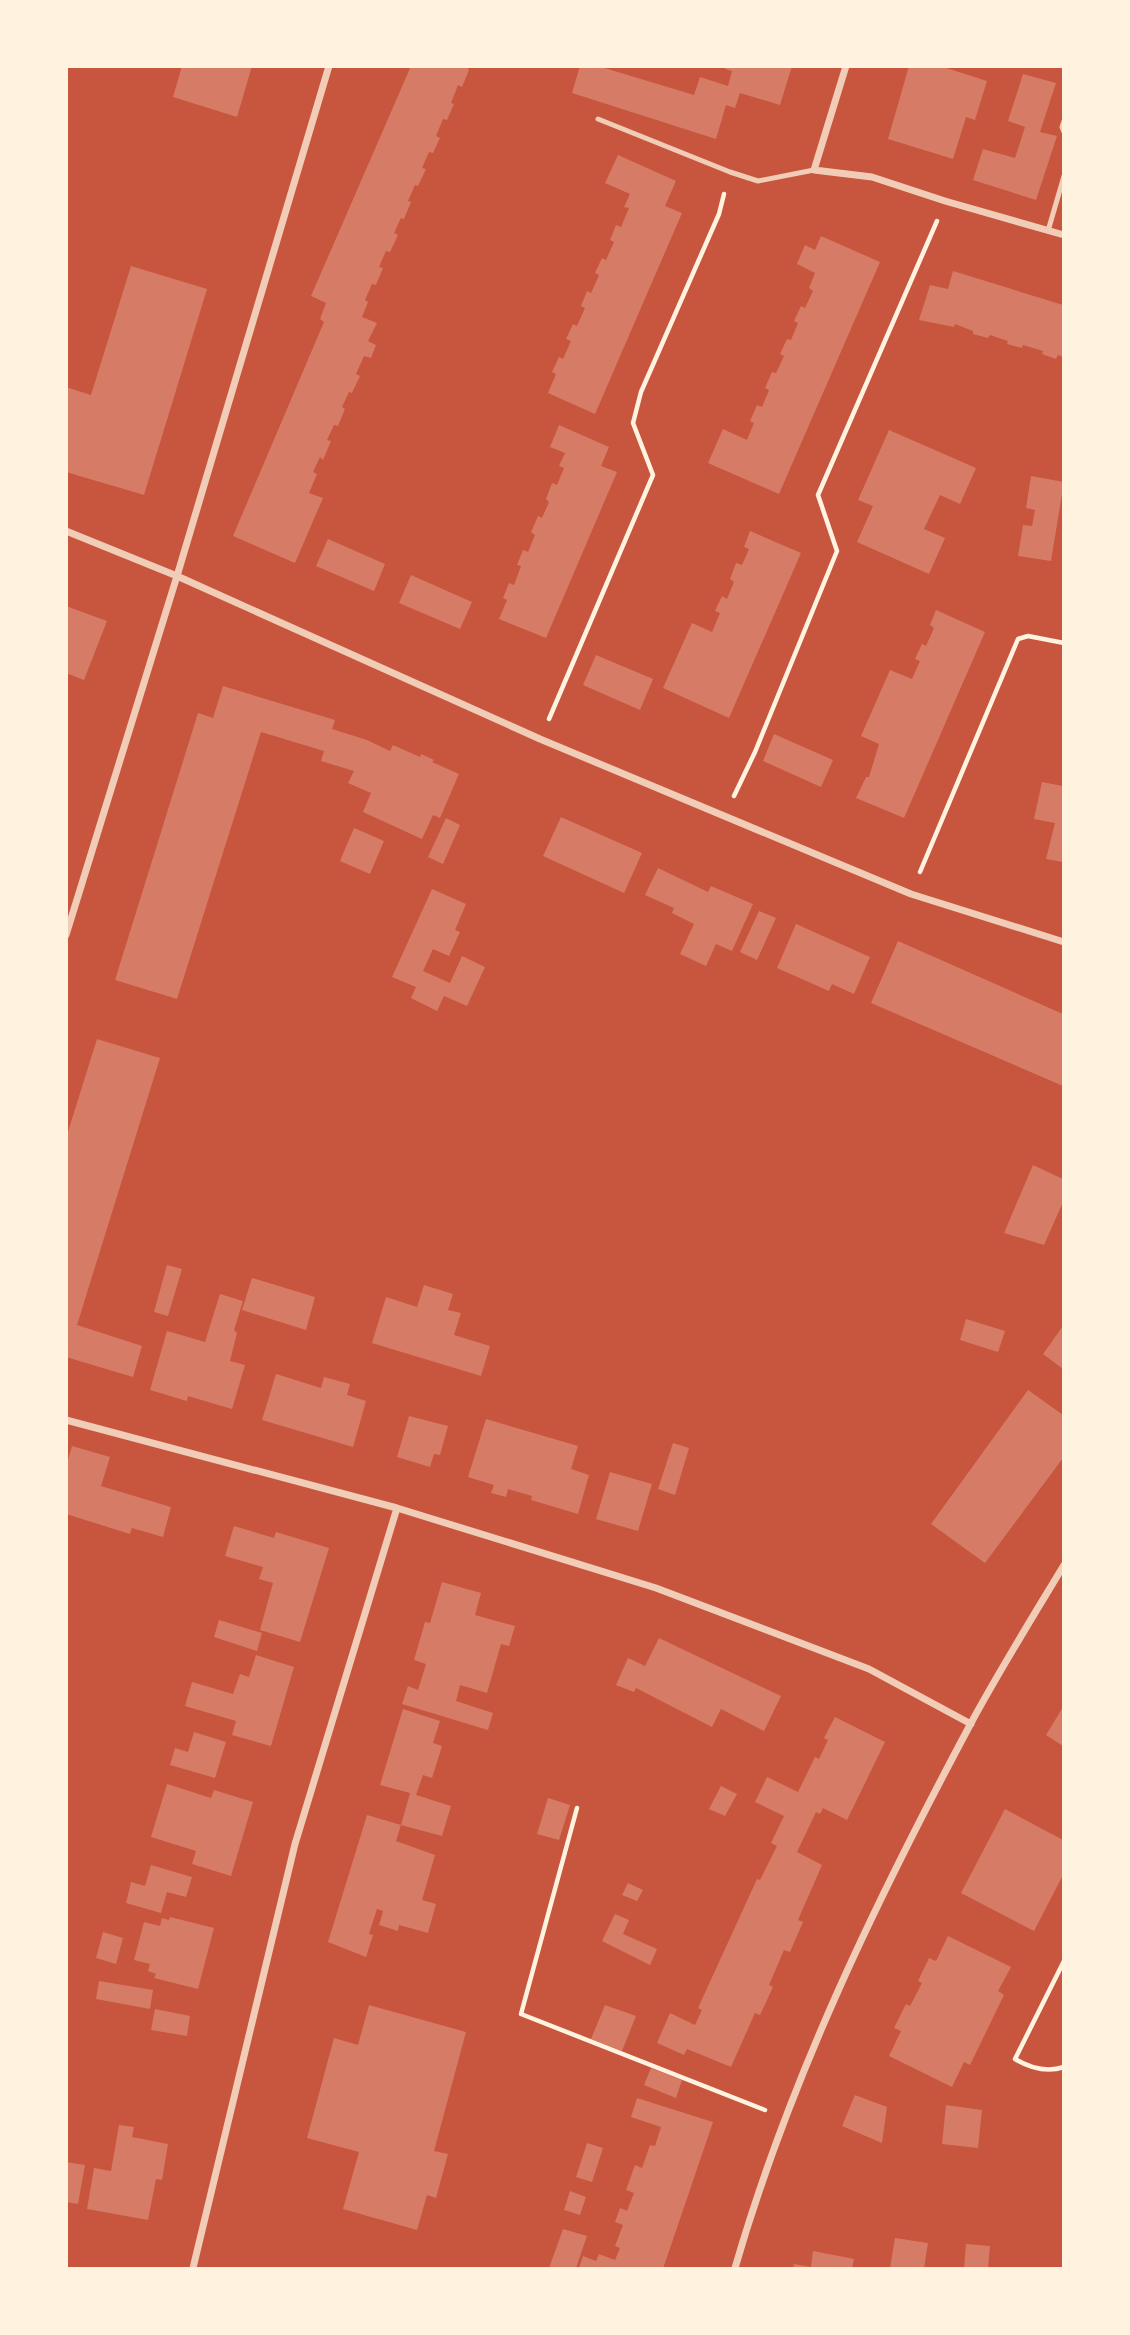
<svg xmlns="http://www.w3.org/2000/svg" width="1130" height="2335" font-family="'PT Sans',sans-serif">
  <style>
    .building { fill: #d67c66 }
    .lines { fill: none; stroke-linecap: round; stroke-linejoin: round }
    .path { stroke: #fff3e0; stroke-width: 4.5 }
    .service { stroke: #f1ccb7; stroke-width: 5 }
    .minor { stroke: #f1ccb7; stroke-width: 7 }
  </style>
  <rect width="100%" height="100%" fill="#c8553d"/>
  <!-- building -->
  <path class="building" d="M182,66H252L237,117L173,97Z
    M411,66H466L469,70L462,87L458,85L451,103L454,104L447,120L443,119L436,136L440,138L433,153L429,152L422,168L426,169L418,186L415,185L408,201L411,202L404,219L401,218L394,233L398,235L390,252L386,251L379,267L383,268L376,285L372,284L365,300L368,302L362,317L377,323L368,341L376,345L371,358L364,356L356,374L360,376L352,393L349,392L342,407L345,409L338,426L334,425L327,440L331,441L323,460L320,457L313,472L317,474L309,493L323,498L295,563L233,536L324,322L320,319L326,303L311,296Z
    M580,66H598L694,95L700,77L728,86L732,71L725,69L726,66H792L780,105L740,93L735,108L726,105L716,139L572,93Z
    M909,66H940L987,81L975,120L966,117L953,159L888,139Z
    M1023,74L1056,83L1040,132L1057,136L1036,200L973,180L983,149L1015,158L1025,127L1008,121Z
    M618,155L676,181L665,206L682,213L595,414L548,393L556,374L552,372L559,357L563,359L571,341L566,339L573,324L577,326L585,308L581,306L587,291L591,293L599,275L595,273L602,258L606,260L614,242L610,240L616,225L621,227L629,208L624,207L630,194L605,183Z
    M821,236L880,262L779,494L708,463L723,429L747,440L754,423L750,421L757,405L762,407L769,390L765,388L772,372L776,373L784,356L780,354L787,339L791,340L798,323L794,321L801,306L805,308L813,291L809,288L815,273L797,264L805,245L815,250Z
    M131,266L207,289L144,495L66,472V387L91,395Z
    M953,271L1063,305V357L1058,355L1056,359L1042,354L1043,351L1023,345L1022,348L1007,344L1008,341L990,335L988,338L973,334V331L955,324L954,327L919,320L930,285L948,289Z
    M559,425L609,447L601,466L617,472L546,638L499,619L507,600L503,598L509,583L514,585L521,566L517,565L523,550L528,552L535,535L531,532L538,516L542,518L549,502L546,499L552,483L557,485L564,468L559,466L565,453L550,447Z
    M889,430L976,468L960,504L940,495L924,529L945,538L929,574L857,542L873,506L858,500Z
    M1031,476L1064,482L1051,561L1018,556L1023,525L1032,526L1035,510L1026,508Z
    M750,531L801,553L729,718L663,688L692,623L712,632L720,613L715,611L722,596L727,599L734,582L730,579L736,563L742,565L749,549L744,547Z
    M328,539L385,564L374,591L316,566Z
    M411,575L472,602L460,629L399,603Z
    M66,606L107,621L84,680L66,673Z
    M936,610L985,632L904,818L856,798L866,777H869L879,744L861,736L890,670L912,679L920,661L915,659L922,644L926,646L934,628L930,625Z
    M596,655L653,679L640,710L583,685Z
    M223,686L335,720L332,729L367,740L390,751L393,745L420,757L421,754L434,760L432,762L459,774L440,818L433,815L422,839L363,812L371,793L348,783L354,771L321,761L324,751L261,732L177,999L115,980L198,713L213,718Z
    M774,734L833,760L821,787L763,761Z
    M1042,782L1063,786V862L1046,859L1055,823L1034,819Z
    M561,817L642,853L624,893L543,856Z
    M446,818L460,825L443,864L428,857Z
    M354,828L384,841L370,874L340,861Z
    M658,868L708,892L711,886L753,904L732,951L716,944L706,966L680,954L694,924L672,913L674,908L645,895Z
    M432,889L466,904L455,930L460,932L449,956L433,949L423,971L450,983L462,956L485,967L467,1006L444,996L437,1011L411,998L416,987L392,977Z
    M759,911L776,918L757,960L740,952Z
    M796,924L870,957L854,994L832,984L829,991L777,968Z
    M898,941L1063,1014V1086L871,1003Z
    M97,1039L160,1058L77,1325L142,1346L133,1377L66,1357V1138Z
    M1033,1165L1063,1179V1202L1044,1245L1004,1233Z
    M167,1265L182,1269L168,1316L154,1312Z
    M252,1278L315,1297L306,1330L242,1310Z
    M424,1285L453,1294L448,1310L461,1313L454,1335L490,1346L481,1376L372,1343L386,1297L417,1307Z
    M220,1294L243,1301L234,1330L237,1333L230,1361L245,1365L232,1409L188,1396L187,1401L150,1390L167,1331L205,1342Z
    M966,1319L1005,1331L998,1352L960,1340Z
    M1063,1326V1369L1043,1354Z
    M276,1374L321,1388L324,1377L350,1384L347,1395L366,1401L353,1447L262,1420Z
    M1028,1390L1063,1415V1458L985,1563L931,1524Z
    M409,1416L448,1426L440,1455L434,1454L430,1467L397,1457Z
    M486,1419L578,1446L571,1469L589,1475L578,1514L531,1500L532,1496L508,1489L506,1497L491,1493L494,1485L468,1477Z
    M673,1443L689,1448L675,1495L658,1489Z
    M72,1446L110,1457L101,1486L171,1507L163,1537L132,1528L130,1534L66,1514V1466Z
    M610,1472L652,1484L638,1531L596,1519Z
    M234,1526L274,1538L276,1532L329,1548L300,1642L260,1630L273,1583L259,1579L263,1567L225,1556Z
    M442,1582L481,1593L475,1615L515,1626L509,1646L501,1644L487,1693L460,1685L456,1701L493,1713L488,1730L402,1704L408,1686L418,1690L426,1664L414,1660L425,1622L430,1623Z
    M219,1620L262,1633L257,1651L214,1637Z
    M659,1638L781,1696L764,1731L721,1709L712,1727L636,1688L634,1692L616,1685L628,1658L645,1666Z
    M256,1655L294,1667L271,1746L232,1735L236,1721L185,1706L192,1682L233,1694L240,1674L249,1677Z
    M1063,1707V1746L1046,1735Z
    M403,1709L440,1721L433,1743L442,1746L432,1778L423,1775L416,1795L451,1806L442,1836L401,1825L410,1793L380,1785Z
    M835,1717L885,1742L847,1820L823,1808L820,1814L816,1812L797,1852L822,1865L798,1920L803,1922L790,1952L784,1950L769,1985L773,1987L760,2015L755,2013L731,2067L687,2049L684,2055L657,2043L670,2013L695,2025L702,2010L698,2008L757,1879L760,1880L777,1846L771,1843L784,1816L755,1802L767,1777L798,1792L815,1757L819,1759L828,1740L824,1738Z
    M194,1732L226,1742L215,1778L170,1765L175,1748L188,1752Z
    M167,1784L211,1798L214,1790L253,1802L231,1876L192,1864L196,1851L151,1837Z
    M721,1786L737,1794L725,1816L709,1809Z
    M548,1798L570,1805L559,1840L537,1834Z
    M1005,1809L1063,1840V1875L1034,1931L961,1893Z
    M367,1815L401,1825L396,1841L435,1855L422,1900L436,1904L428,1933L399,1925L398,1931L379,1925L383,1911L377,1909L369,1934L373,1935L366,1957L328,1942Z
    M151,1865L192,1877L186,1897L167,1892L161,1913L126,1903L131,1882L145,1886Z
    M628,1883L643,1890L637,1901L622,1895Z
    M615,1914L629,1920L623,1934L657,1949L650,1965L602,1941Z
    M170,1917L214,1928L198,1989L154,1978L156,1974L148,1971L150,1964L134,1960L144,1922L160,1926L162,1918L169,1920Z
    M103,1932L123,1938L116,1964L96,1958Z
    M948,1936L1011,1967L998,1991L1004,1995L970,2065L964,2062L952,2087L889,2056L901,2031L894,2028L906,2004L910,2006L922,1983L918,1981L929,1958L936,1961Z
    M99,1981L153,1990L150,2009L96,1999Z
    M369,2005L466,2032L434,2151L448,2154L436,2198L427,2195L417,2230L343,2209L359,2152L307,2138L334,2038L358,2045Z
    M605,2005L636,2016L622,2051L591,2039Z
    M155,2009L190,2016L187,2036L151,2030Z
    M651,2068L682,2080L676,2098L644,2085Z
    M855,2095L887,2107L882,2143L842,2126Z
    M637,2098L713,2122L665,2263L663,2268H579L583,2256L596,2261L599,2254L615,2260L620,2248L615,2246L623,2225L615,2222L620,2208L627,2211L634,2193L626,2190L635,2165L642,2168L650,2145L655,2146L661,2127L631,2117Z
    M946,2105L982,2110L978,2148L942,2144Z
    M119,2125L134,2127L132,2137L168,2144L162,2180L156,2179L148,2220L87,2209L94,2168L111,2171Z
    M587,2143L603,2148L592,2182L576,2177Z
    M66,2162L85,2165L78,2204L66,2202Z
    M570,2191L586,2197L580,2215L564,2210Z
    M563,2229L587,2236L576,2268H549Z
    M895,2238L928,2243L924,2268H890Z
    M966,2244L990,2246L988,2268H964Z
    M813,2251L854,2259L852,2268H793L794,2264L811,2267Z"/>
  <g class="lines">
    <!-- path -->
    <path class="path" d="M549,719L653,475L633,423L641,392L719,214L724,194
      M734,796L755,752L837,551L818,495L937,221
      M920,872L1018,639L1028,636L1064,643
      M577,1808L521,2014L765,2110
      M1064,1961L1015,2059C1030,2068 1046,2073 1064,2067"/>
    <!-- service -->
    <path class="service" d="M598,119L730,172L758,181L814,170
      M1064,121L1062,127L1064,132
      M1048,231L1064,176"/>
    <!-- minor -->
    <path class="minor" d="M846,66L814,170L872,177L945,201L1064,235
      M66,531L177,576L540,739L911,894L1064,942
      M66,935L177,576L329,66
      M66,1420L397,1508L656,1588L869,1669L971,1724
      M193,2268L295,1844L397,1508
      M735,2268C790,2078 877,1899 970,1725C999,1671 1032,1618 1064,1565"/>
  </g>
  <!-- border -->
  <rect width="1130" height="2335" fill="none" stroke="#fff3e0" stroke-width="136"/>
</svg>
